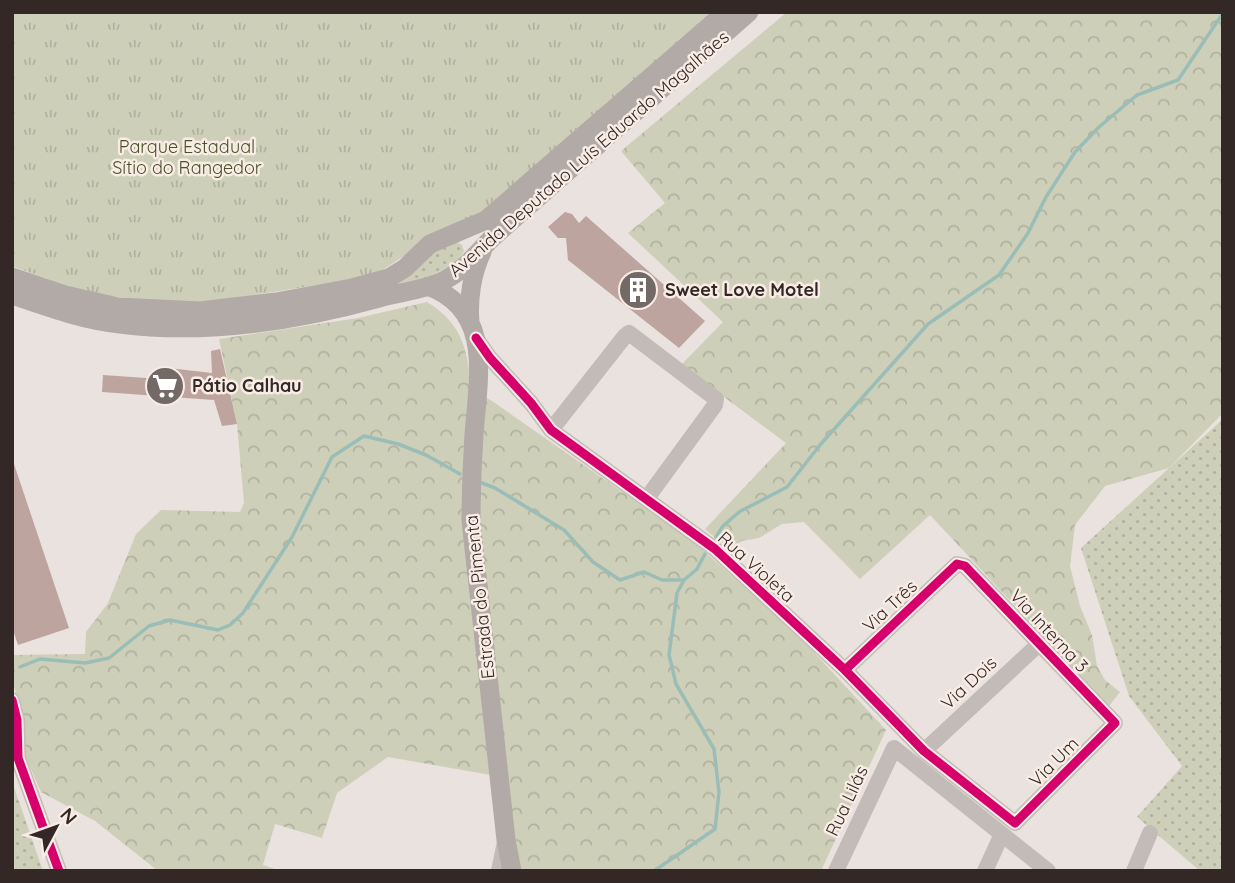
<svg xmlns="http://www.w3.org/2000/svg" width="1235" height="883" font-family="Quicksand,sans-serif">
  <style>
    .grass { fill: url(#grass-dots) }
    .forest { fill: url(#forest-crowns) }
    .park { fill: url(#park-tufts) }
    .lines { fill: none; stroke-linecap: round; stroke-linejoin: round }
    .stream { stroke: #9abdb8; stroke-width: 3.5 }
    .building { fill: #bea49f }
    .minor { stroke: #c3bbb7; stroke-width: 16 }
    .major { stroke: #b2aaa6; stroke-width: 19 }
    .cycleway-casing { stroke: #f8ece4; stroke-width: 13 }
    .cycleway { stroke: #d6006c; stroke-width: 9 }
    .labels { text-anchor: middle; stroke-width: 5; stroke-linejoin: round; paint-order: stroke }
    .park-label { font-size: 18px; fill: #48512a; stroke: #f8ece4 }
    .street-label { font-size: 18px; fill: #332826; stroke: #f8ece4 }
    .poi-label { font-size: 18px; font-weight: bold; fill: #332826; stroke: #f8ece4; text-anchor: start }
  </style>
  <defs>
    <pattern id="grass-dots" width="8" height="8" patternUnits="userSpaceOnUse" patternTransform="scale(1.75)"><rect width="8" height="8" fill="#cecfb8"/><path d="M2 2h.1M6 6h.1" fill="none" stroke="#b1b29e" stroke-width="1.8" stroke-linecap="round"/></pattern>
    <pattern id="forest-crowns" width="20" height="18" patternUnits="userSpaceOnUse" patternTransform="scale(1.75)"><rect width="20" height="18" fill="#cecfb8"/><path d="M2 6a3 3 0 1 1 6 0M12 15a3 3 0 1 1 6 0" fill="none" stroke="#b1b29e"/></pattern>
    <pattern id="park-tufts" width="24" height="20" patternUnits="userSpaceOnUse" patternTransform="scale(1.75)"><rect width="24" height="20" fill="#cecfb8"/><path d="M3 7l-1-3M5 7V3M7 7l1-3M15 17l-1-3M17 17v-4M19 17l1-3" fill="none" stroke="#b1b29e"/></pattern>
  </defs>
  <rect width="100%" height="100%" fill="#eae2de"/>
  <!-- grass -->
  <path class="grass" d="M456,241L462,245L464,251C450,275 411,282 385,287L437,250Z
    M1223,419V871H1200L1137,817L1182,766L1129,696L1081,548Z
    M12,784L14,787L43,871H12Z"/>
  <!-- forest -->
  <path class="forest" d="M787,12H1223V413L1169,468L1105,486L1075,525L1070,566L1080,606L1092,635L1097,666L1105,680L1120,692L1109,706L930,515L860,579L804,522L782,524L759,538L741,541L730,550L705,529L786,443L681,365L723,322L628,233L665,203L621,151Z
    M427,302C462,323 468,350 471,389L492,401L694,542L798,635L886,730L821,871H515L502,777L388,757L337,793L322,838L275,824L263,865L281,871H158L95,821L41,792L24,753V719L12,680V655L85,654L86,632L108,603L136,534L161,510L240,512L244,503L237,424L219,339L358,318Z"/>
  <!-- park -->
  <path class="park" d="M12,12H719L483,216L417,247L374,276L191,305L89,294L12,266Z"/>
  <g class="lines">
    <!-- stream -->
    <path class="stream" d="M482,483L495,488L564,530L593,562L620,580L644,572L662,580H684L697,569L705,554
      M716,537L723,526L739,512L787,487L820,445L928,324L999,275L1028,233L1046,197L1075,152L1099,127L1137,95L1178,80L1223,13
      M20,667L40,659L85,663L109,658L149,626L170,620L218,630L230,625L243,613L292,537L332,457L364,436L398,444L426,455L460,474
      M654,871L715,829L719,792L714,749L676,684L669,655L677,593L684,580"/>
  </g>
  <!-- building -->
  <path class="building" d="M565,212L572,214L579,223L586,216L705,321L679,348L568,260L566,238H558L548,227Z
    M220,349L237,424L222,426L214,400L102,392L103,375L160,379V367L212,373L211,351Z
    M14,464L69,628L18,645L12,627V465Z"/>
  <g class="lines">
    <!-- minor -->
    <path class="minor" d="M476,338L490,358L531,403L551,430L715,549L845,670L924,751L1015,823L1115,723L965,566L957,564L845,670
      M551,430L625,336L629,333L633,336L716,399L715,405L647,498
      M12,700L17,720L18,758L59,871
      M924,751L1040,643
      M499,871L505,842
      M836,871L894,748L1048,871
      M985,871L1002,834
      M1134,871L1150,833"/>
    <!-- major -->
    <path class="major" d="M12,277L65,295L118,307L200,311L276,302L352,288L389,278L405,268L430,244L486,220L726,12
      M428,286C494,310 478,379 474,435C472,464 471,492 471,521L506,840L512,871
      M12,295C47,307 83,320 120,324C205,335 296,321 379,298C400,292 425,290 445,280C464,270 478,252 493,237L749,12
      M470,322C468,299 472,273 482,252"/>
    <defs>
      <path id="cycleway" d="M476,338L490,358L531,403L551,430L715,549L845,670L924,751L1015,823L1115,723L965,566L957,564L845,670
        M12,700L17,720L18,758L59,871"/>
    </defs>
    <!-- cycleway casing -->
    <use href="#cycleway" class="cycleway-casing"/>
    <!-- cycleway -->
    <use href="#cycleway" class="cycleway"/>
  </g>
  <!-- icons -->
  <defs>
    <symbol id="building-disc" viewBox="-11 -11 22 22"><circle r="9.5" fill="#736966" stroke="#f8ece4"/><path d="M-4-6H4V6H1V3H-1V6H-4ZM-2.5-4.3h1.7v1.8h-1.7ZM.8-4.3h1.7v1.8H.8ZM-2.5-1h1.7V.8h-1.7ZM.8-1h1.7V.8H.8Z" fill="#fff"/></symbol>
    <symbol id="supermarket-disc" viewBox="-11 -11 22 22"><circle r="9.5" fill="#736966" stroke="#f8ece4"/><path d="M-6-5.5h2.5l.6 2H6L4.5 2H-2.5L-4.4-4H-6ZM-1.5 3.2a1.3 1.3 0 1 0 .1 0ZM3 3.2a1.3 1.3 0 1 0 .1 0Z" fill="#fff"/></symbol>
  </defs>
  <g fill-rule="evenodd">
    <use href="#building-disc" x="616" y="268" width="44" height="44"/>
    <use href="#supermarket-disc" x="143" y="364" width="44" height="44"/>
  </g>
  <g class="labels">
    <!-- park labels -->
    <g class="park-label">
      <text x="187" y="153">Parque Estadual<tspan x="187" dy="21">Sítio do Rangedor</tspan></text>
    </g>
    <!-- street labels -->
    <g class="street-label">
      <text transform="translate(589 154) rotate(-41)" y="6">Avenida Deputado Luís Eduardo Magalhães</text>
      <text transform="translate(756 567) rotate(42)" y="6">Rua Violeta</text>
      <text transform="translate(480 597) rotate(-96)" y="6">Estrada do Pimenta</text>
      <text transform="translate(890 606) rotate(-43)" y="6">Via Três</text>
      <text transform="translate(1049 631) rotate(47)" y="6">Via Interna 3</text>
      <text transform="translate(969 683) rotate(-43)" y="6">Via Dois</text>
      <text transform="translate(1054 762) rotate(-45)" y="6">Via Um</text>
      <text transform="translate(847 801) rotate(-65)" y="6">Rua Lilás</text>
    </g>
    <!-- poi labels -->
    <g class="poi-label">
      <text x="665" y="296">Sweet Love Motel</text>
      <text x="192" y="392">Pátio Calhau</text>
    </g>
  </g>
  <!-- border -->
  <rect width="1235" height="883" fill="none" stroke="#332826" stroke-width="28"/>
  <!-- north arrow -->
  <g transform="translate(56 827) rotate(49)" stroke="#f8ece4" stroke-width="5" paint-order="stroke">
  <path d="M0-5L12 26L0 18L-12 26Z" fill="#332826"/>
  <text y="-10" font-size="19" font-weight="bold" text-anchor="middle" fill="#332826">N</text>
  </g>
</svg>
